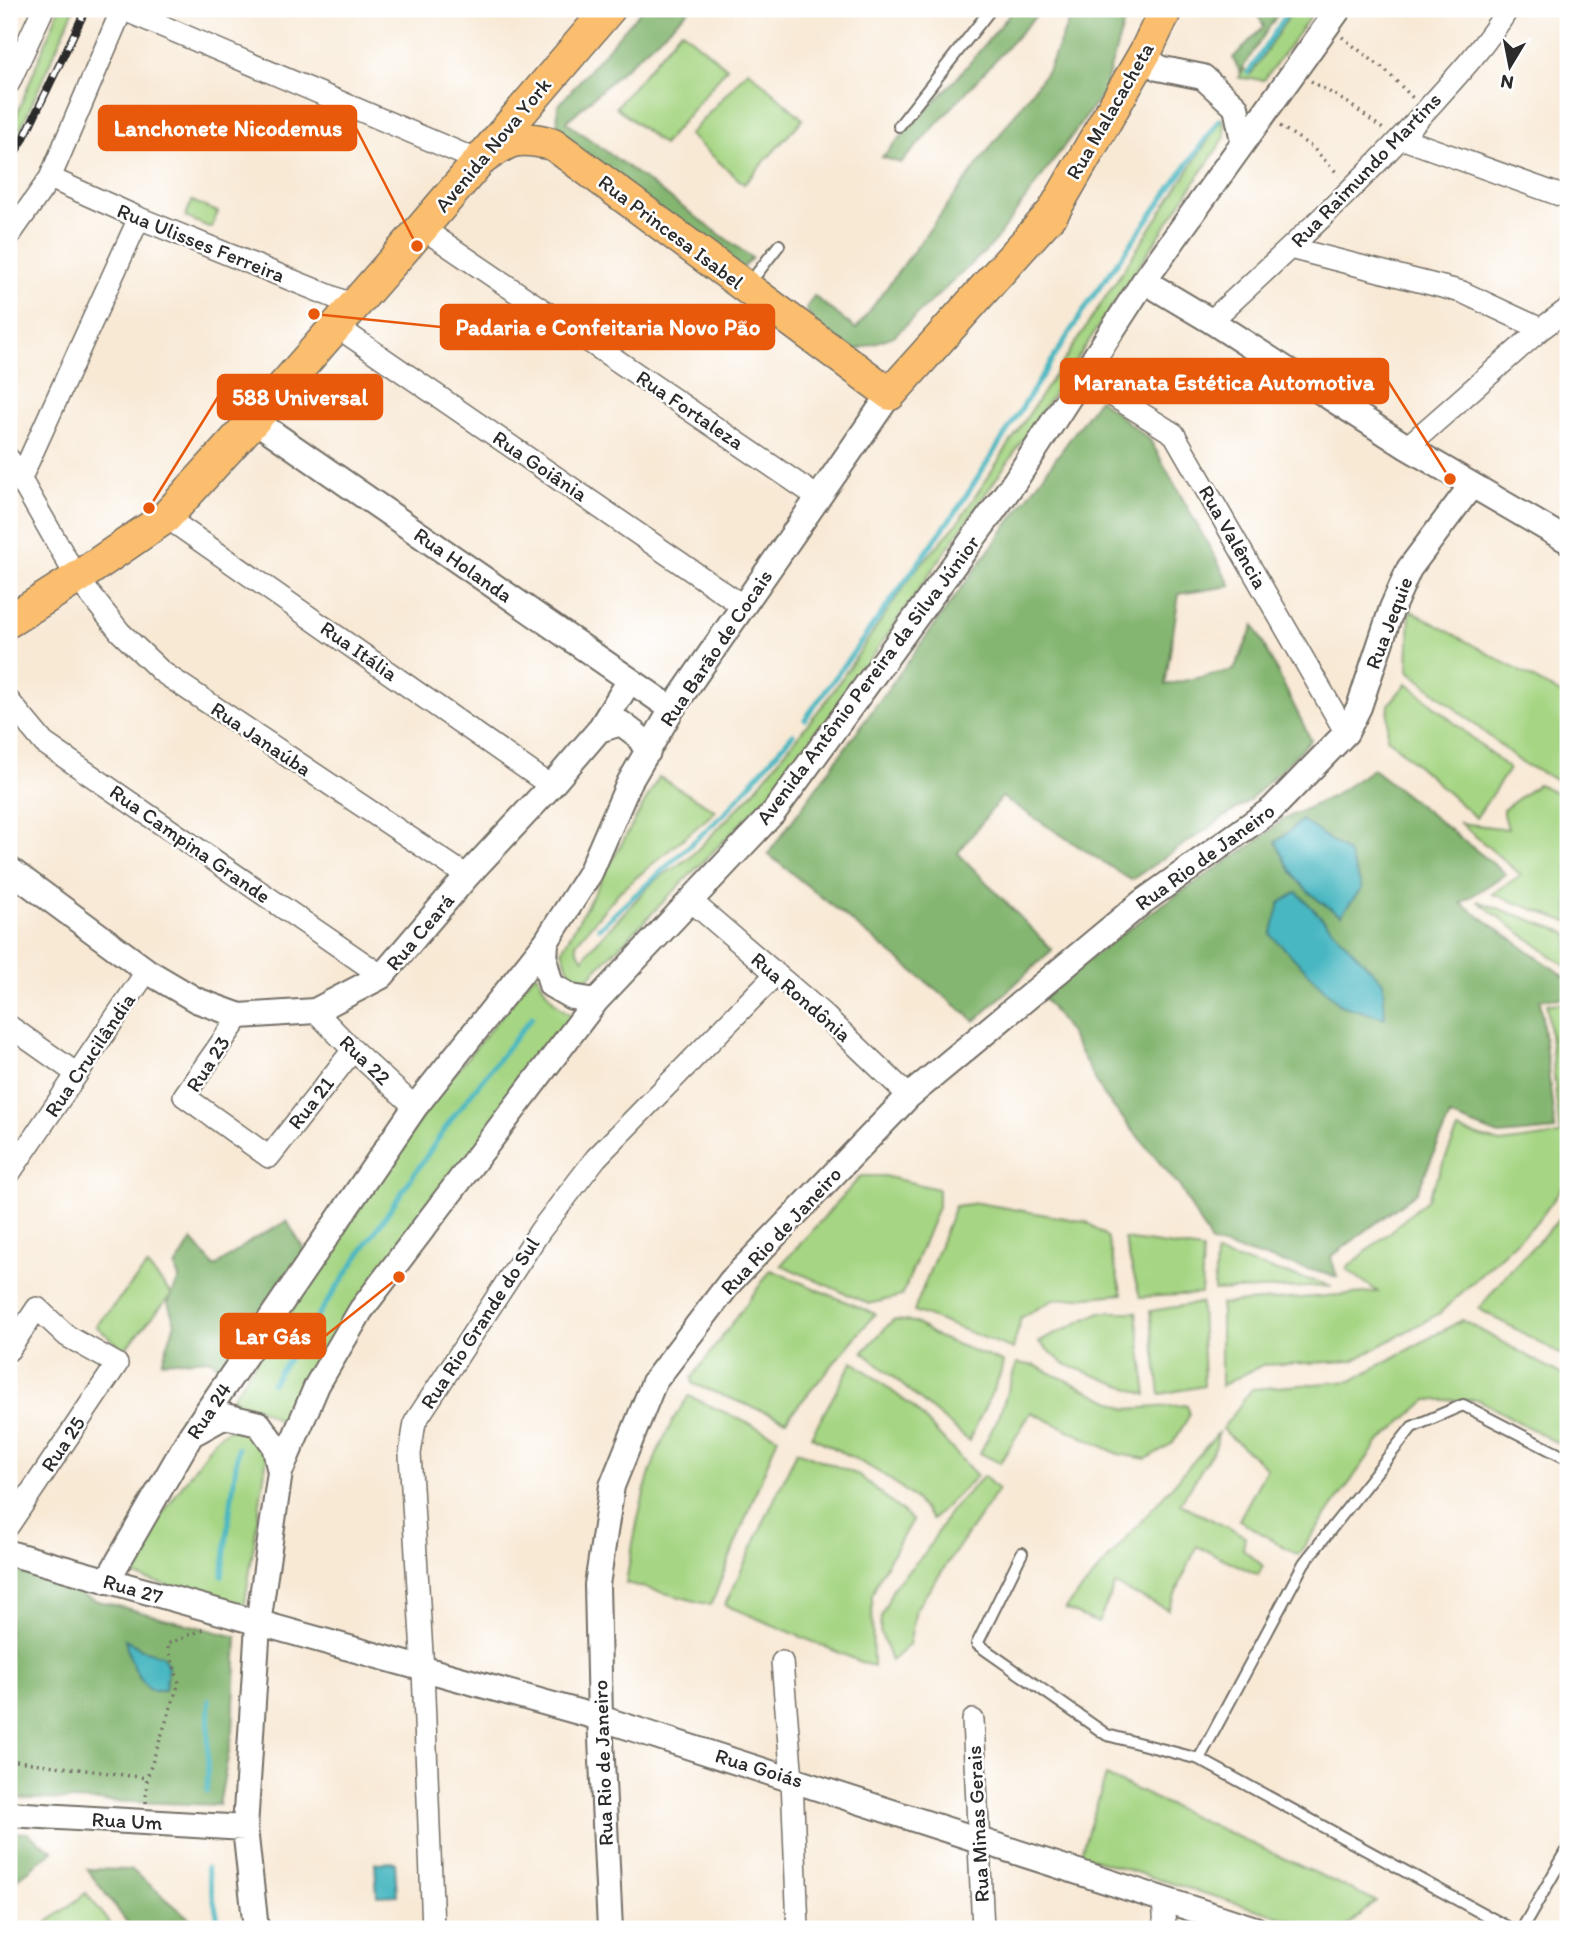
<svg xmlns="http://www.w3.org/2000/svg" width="1577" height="1938" font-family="Itim,sans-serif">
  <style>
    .green { fill: #a6d583; stroke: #688057; stroke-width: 2 }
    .forest { fill: #84b671; stroke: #58704e; stroke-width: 2 }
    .water { fill: #48b7c1; stroke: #3a7176; stroke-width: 2 }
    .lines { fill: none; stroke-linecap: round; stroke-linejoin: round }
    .stream { stroke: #48b7c1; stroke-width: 5 }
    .service-casing { stroke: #736e66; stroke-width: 14 }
    .minor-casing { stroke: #736e66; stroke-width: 24 }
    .tertiary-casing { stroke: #736e66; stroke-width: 28 }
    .primary-casing { stroke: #736e66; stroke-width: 35 }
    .path { stroke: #736e66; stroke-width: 3.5; stroke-dasharray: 2 5; stroke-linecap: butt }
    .service { stroke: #fff; stroke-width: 10 }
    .minor { stroke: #fff; stroke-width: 21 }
    .tertiary { stroke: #fff; stroke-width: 24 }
    .primary { stroke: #fabe6e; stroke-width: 32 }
    .rail-casing { stroke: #2b2b2b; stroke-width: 8 }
    .rail { stroke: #fff; stroke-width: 5; stroke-dasharray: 16; stroke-linecap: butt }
    .labels { text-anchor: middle; stroke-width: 5; stroke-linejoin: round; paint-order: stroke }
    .street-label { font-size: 21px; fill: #2b2b2b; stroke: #fff }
    .leader { fill: none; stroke: #e8590c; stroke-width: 2.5 }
    .callout-dot { fill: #e8590c; stroke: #fff; stroke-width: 2.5 }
    .callout { fill: #e8590c; stroke: #e8590c; stroke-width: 2.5 }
    .callout-label { font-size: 23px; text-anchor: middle; font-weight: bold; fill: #fff }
  </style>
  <rect width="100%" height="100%" fill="#fff"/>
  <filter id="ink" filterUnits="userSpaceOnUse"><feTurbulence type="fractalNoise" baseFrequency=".0143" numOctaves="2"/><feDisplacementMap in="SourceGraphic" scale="14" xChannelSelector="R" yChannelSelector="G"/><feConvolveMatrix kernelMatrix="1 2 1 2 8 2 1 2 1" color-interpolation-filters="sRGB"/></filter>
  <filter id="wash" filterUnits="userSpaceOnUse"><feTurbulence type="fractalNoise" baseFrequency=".00686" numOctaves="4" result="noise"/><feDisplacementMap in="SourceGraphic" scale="28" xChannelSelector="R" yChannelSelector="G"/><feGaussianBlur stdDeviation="1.57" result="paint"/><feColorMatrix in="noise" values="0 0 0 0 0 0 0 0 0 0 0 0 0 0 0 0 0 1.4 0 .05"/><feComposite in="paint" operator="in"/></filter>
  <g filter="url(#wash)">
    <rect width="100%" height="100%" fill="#f8e9d5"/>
    <!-- green -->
    <path class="green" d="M59,9H74L17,137L9,134Z
      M1294,9H1316L1264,80L1239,78L1244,69L1251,74Z
      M681,30L727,68L663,145L616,107Z
      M748,70L803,119L744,184L689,135Z
      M1222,119L1224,123L1225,137L1012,456L855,681L784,780L584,982L573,983L562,950L659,777L716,811L619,892L576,943L577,950L583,959L590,949L653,882L690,857L750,796L827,700L914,572L957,524Z
      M192,201L218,212L211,228L185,217Z
      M1410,610L1568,698V786L1522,763L1408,670Z
      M1407,683L1509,769L1476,818L1387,738L1389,704Z
      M1538,784L1568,798V922L1492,894L1521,875L1460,823L1508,829L1503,810Z
      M1477,901L1568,933V968Z
      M536,972C545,991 553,1005 573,1016L323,1358L285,1426C268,1411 252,1404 229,1402L431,1103Z
      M1568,1003V1180L1538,1221L1440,1313L1353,1361L1262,1365L1221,1386V1304L1378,1292L1346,1269L1427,1200L1458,1130L1500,1143L1560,1135L1547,1004Z
      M861,1176H884L938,1189V1207L902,1296L869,1304L781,1265Z
      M978,1203L1087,1222L1107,1237L1122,1294L1053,1300L1021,1318L1013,1349L914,1311L955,1206Z
      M1568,1210V1358L1479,1309L1506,1275Z
      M1124,1239L1203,1250L1201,1294L1140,1297Z
      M1216,1254L1332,1286L1214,1291Z
      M147,1266L172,1294L124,1350L96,1326Z
      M771,1270L875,1314L786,1420L693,1384L692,1378Z
      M1201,1303L1204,1386L1160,1394L1150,1311Z
      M1100,1312H1136L1147,1395L1064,1364L1039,1342Z
      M893,1320L914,1322L940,1338L1003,1362L1000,1375L969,1441L863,1352Z
      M1462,1320L1568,1378V1449L1479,1400H1427L1378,1443L1298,1555L1239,1520L1267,1468L1222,1429L1252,1389L1351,1381Z
      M853,1361L914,1408L977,1476L932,1520C905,1479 853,1459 811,1436Z
      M1017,1363L1036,1366L1127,1409L1187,1405L1189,1416L1173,1443L1146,1459L1118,1454L1031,1412L1000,1463L980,1453L999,1416Z
      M689,1396L778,1437L711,1605L626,1583C637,1517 648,1451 689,1396Z
      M237,1429L251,1432L267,1456L245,1603L239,1606L135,1576L133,1567L134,1554L215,1439L228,1430Z
      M1218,1433L1216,1446L1180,1504L1245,1536L1243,1549L1263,1566L1258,1575L1197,1546L1168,1610L1115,1585L1098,1623L1065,1609Z
      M797,1451L859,1475L912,1520L880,1576L872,1595L873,1667L725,1605Z
      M984,1476L998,1490L916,1609L909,1645L891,1661L880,1631L881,1617L894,1586L925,1553L951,1510Z
      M1106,1776L1376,1901L1344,1929H1320L1080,1855Z
      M86,1893L115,1929H39Z"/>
    <!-- forest -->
    <path class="forest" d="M642,9H690L566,122L752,258L738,273L557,138L558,106Z
      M1014,9H1042L901,163L882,157L958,77Z
      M1074,9H1128L1103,93L991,246L894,336L856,350L818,333L806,308L814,296L856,329L1049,68Z
      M1254,9H1281L1240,72L1233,58L1264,26Z
      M1099,399L1150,440L1231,586L1179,594L1165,685L1234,670L1254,625L1311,740L1250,800L1131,880L1002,797L958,853L1052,950L975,1021L768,854Z
      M1373,769L1506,874L1461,903L1568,979V998L1540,999L1555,1130L1499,1135L1450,1116L1417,1192L1331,1257L1337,1277L1211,1243L1180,1187L1105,1097L1069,1032L1042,995L1150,913L1259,840L1282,820L1333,796Z
      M287,1221L307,1255L226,1373L210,1359L162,1362L175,1323L168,1303L179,1279L175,1267L192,1240L215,1267L252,1240Z
      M9,1562L91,1599L237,1637L233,1730L219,1805L9,1798Z
      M9,1832L27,1833L53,1851L9,1885Z
      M87,1869L132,1870L196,1924L197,1929H132Z"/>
    <!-- water -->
    <path class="water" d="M1302,820L1348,853L1362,888L1341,915C1305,894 1293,879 1276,842Z
      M1297,892L1383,982L1385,1018L1340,1005L1271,935L1280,903Z
      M125,1640L146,1651L163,1656L168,1666L165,1690H150C136,1676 129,1660 125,1640Z
      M395,1862L397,1895L377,1896L375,1863Z"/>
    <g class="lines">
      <!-- stream -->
      <path class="stream" d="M1248,73L1290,9
        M805,719L961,504L1089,302L1219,120
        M599,928L724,814L793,734
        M272,1383L453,1117L532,1017
        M222,1576L238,1448
        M207,1791L209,1700
        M207,1868L220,1929"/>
    </g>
  </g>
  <g filter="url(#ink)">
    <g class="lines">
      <defs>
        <path id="service" d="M899,126L991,9
          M748,285L779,245
          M1022,1553L977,1644L1107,1735L1199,1759
          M1511,1929L1199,1759L1304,1563L1412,1427L1463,1405L1568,1459
          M1522,1929L1568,1849"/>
        <path id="minor" d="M122,9L479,161
          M9,83L43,9
          M1401,138L1568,198
          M50,178L139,218L353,305
          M422,228L819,498
          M9,236L50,178L122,9
          M1290,248L1462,292L1541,329
          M1211,321C1286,252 1360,184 1428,108C1457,76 1485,46 1508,9
          M336,326L743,606
          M1083,377L1174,434L1346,733
          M1407,447L1541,329L1568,309
          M9,459L77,578L120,632L162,672L467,876
          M20,480L139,218
          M166,517L551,786
          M9,701L44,743L382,976
          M690,900L823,1014L909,1096
          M315,1011L353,1050L415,1107
          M240,1016L184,1096L269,1157L353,1050
          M9,1026L77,1074
          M9,1174L147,971
          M9,1350L37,1308L67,1336L117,1364L9,1525
          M782,1662L792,1779L798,1929
          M973,1720L983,1929
          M1163,1899L1165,1929
          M433,1929L423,1670L410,1454L415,1422L540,1231L596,1158L776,974"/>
        <path id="tertiary" d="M1146,51L1151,60L1158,68L1203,77L1236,107L1243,141
          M1144,281L1211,321L1407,447L1568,541
          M254,420L672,709
          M599,730L621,723L638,736L648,752
          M9,869L147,971L196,1000L240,1016L315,1011L382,976L467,876L551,786L599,730L630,680
          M546,942L545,962L551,985L572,997L596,1001
          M196,1432L225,1416L259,1424L274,1445L280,1472
          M9,1553L600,1718L1255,1929
          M107,1581L191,1435L415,1107L546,942L590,873L629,783L672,709L890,394
          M9,1814L245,1828
          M256,1929L245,1828L258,1624L280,1472L317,1385L361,1310L596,1001L774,812L1015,481L1144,281L1339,9
          M610,1929L600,1718L597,1585L612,1486L654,1382L731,1281L909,1096L1141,903L1272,809L1346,733L1359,707L1392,608L1409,569L1471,486"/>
        <path id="primary" d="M479,161C510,139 515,135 553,144L890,394L1053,212L1146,51L1166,9
          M9,621L77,578L166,517L254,420L422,228L609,9"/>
      </defs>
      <!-- service casing -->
      <use href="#service" class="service-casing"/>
      <!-- minor casing -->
      <use href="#minor" class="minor-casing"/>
      <!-- tertiary casing -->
      <use href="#tertiary" class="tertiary-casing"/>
      <!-- primary casing -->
      <use href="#primary" class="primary-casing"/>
      <!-- path -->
      <path class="path" d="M1342,37L1385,70L1413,98
        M1311,81L1348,103L1383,129
        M1280,126L1312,147L1339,175
        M9,1760L147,1778
        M146,1803L147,1778L179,1683L167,1644L204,1629"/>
      <!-- service -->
      <use href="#service" class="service"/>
      <!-- minor -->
      <use href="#minor" class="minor"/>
      <!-- tertiary -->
      <use href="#tertiary" class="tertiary"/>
      <!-- primary -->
      <use href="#primary" class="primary"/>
      <defs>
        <path id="rail" d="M9,162L23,140L86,9"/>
      </defs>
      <!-- rail casing -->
      <use href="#rail" class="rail-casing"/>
      <!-- rail -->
      <use href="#rail" class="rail"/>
    </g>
  </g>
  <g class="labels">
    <!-- street labels -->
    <g class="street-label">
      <text transform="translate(1110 111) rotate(-60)" y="7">Rua Malacacheta</text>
      <text transform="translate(493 145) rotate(-50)" y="7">Avenida Nova York</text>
      <text transform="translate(1366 170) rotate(-46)" y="7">Rua Raimundo Martins</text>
      <text transform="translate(671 232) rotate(37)" y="7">Rua Princesa Isabel</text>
      <text transform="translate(201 243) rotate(22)" y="7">Rua Ulisses Ferreira</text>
      <text transform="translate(690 410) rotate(34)" y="7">Rua Fortaleza</text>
      <text transform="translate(540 466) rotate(34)" y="7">Rua Goiânia</text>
      <text transform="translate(1233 537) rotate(60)" y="7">Rua Valência</text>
      <text transform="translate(463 565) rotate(35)" y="7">Rua Holanda</text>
      <text transform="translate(1389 623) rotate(-69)" y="7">Rua Jequie</text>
      <text transform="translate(716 648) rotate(-56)" y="7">Rua Barão de Cocais</text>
      <text transform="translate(359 651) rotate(35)" y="7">Rua Itália</text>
      <text transform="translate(868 680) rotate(-53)" y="7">Avenida Antônio Pereira da Silva Júnior</text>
      <text transform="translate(261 739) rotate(34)" y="7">Rua Janaúba</text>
      <text transform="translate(190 844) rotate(35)" y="7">Rua Campina Grande</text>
      <text transform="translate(1205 857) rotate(-36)" y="7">Rua Rio de Janeiro</text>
      <text transform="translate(420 932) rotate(-50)" y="7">Rua Ceará</text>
      <text transform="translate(801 997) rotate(41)" y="7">Rua Rondônia</text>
      <text transform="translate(90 1055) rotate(-56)" y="7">Rua Crucilândia</text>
      <text transform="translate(365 1060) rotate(44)" y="7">Rua 22</text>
      <text transform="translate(208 1064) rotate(-57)" y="7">Rua 23</text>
      <text transform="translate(311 1103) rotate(-52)" y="7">Rua 21</text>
      <text transform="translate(781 1231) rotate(-47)" y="7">Rua Rio de Janeiro</text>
      <text transform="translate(480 1323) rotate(-57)" y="7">Rua Rio Grande do Sul</text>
      <text transform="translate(209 1411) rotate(-56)" y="7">Rua 24</text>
      <text transform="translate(63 1444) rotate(-56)" y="7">Rua 25</text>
      <text transform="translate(133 1589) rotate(16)" y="7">Rua 27</text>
      <text transform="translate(603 1763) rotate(-92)" y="7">Rua Rio de Janeiro</text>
      <text transform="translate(759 1768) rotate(17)" y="7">Rua Goiás</text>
      <text transform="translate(127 1821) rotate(3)" y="7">Rua Um</text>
      <text transform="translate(978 1824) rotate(-93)" y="7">Rua Minas Gerais</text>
    </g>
  </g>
  <!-- callouts -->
  <path class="leader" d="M417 246L356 128M314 314L441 327M1450 479L1388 381M149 508L218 397M399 1277L325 1336"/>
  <g class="callout-dot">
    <circle cx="417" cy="246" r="7"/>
    <circle cx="314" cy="314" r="7"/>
    <circle cx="1450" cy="479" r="7"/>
    <circle cx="149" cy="508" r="7"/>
    <circle cx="399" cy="1277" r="7"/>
  </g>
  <g class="callout">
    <rect x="99" y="106" width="257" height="44" rx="7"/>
    <rect x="441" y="305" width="333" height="44" rx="7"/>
    <rect x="1061" y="359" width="327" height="44" rx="7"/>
    <rect x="218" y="375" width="164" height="44" rx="7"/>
    <rect x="221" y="1314" width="104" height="44" rx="7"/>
  </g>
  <g class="callout-label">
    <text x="228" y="136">Lanchonete Nicodemus</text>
    <text x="608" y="335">Padaria e Confeitaria Novo Pão</text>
    <text x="1224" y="390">Maranata Estética Automotiva</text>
    <text x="300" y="405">588 Universal</text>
    <text x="273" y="1344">Lar Gás</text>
  </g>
  <!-- margin -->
  <rect width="1577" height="1938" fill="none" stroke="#fff" stroke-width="35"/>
  <!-- north arrow -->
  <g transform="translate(1510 66) rotate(190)" stroke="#ffffff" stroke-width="5" paint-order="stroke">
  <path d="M0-5L12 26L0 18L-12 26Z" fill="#2b2b2b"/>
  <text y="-10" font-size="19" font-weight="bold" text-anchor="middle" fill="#2b2b2b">N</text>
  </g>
</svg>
